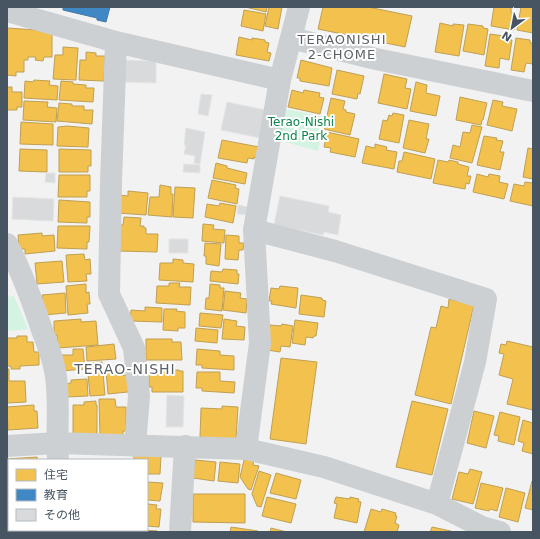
<svg xmlns="http://www.w3.org/2000/svg" width="540" height="539" font-family="'DejaVu Sans','Noto Sans JP',sans-serif">
  <style>
    .green { fill: #d4f3e1 }
    .homes { fill: #f2c14e; stroke: #bfa054 }
    .schools { fill: #3f88c5; stroke: #4178a7 }
    .building { fill: #d9dadc; stroke: #e3e4e5 }
    .lines { fill: none; stroke-linecap: round; stroke-linejoin: round }
    .minor { stroke: #cdd0d3; stroke-width: 22 }
    .labels { text-anchor: middle; stroke-width: 4; stroke-linejoin: round; paint-order: stroke }
    .park-label { font-size: 12px; fill: #0e854c; stroke: #fff }
    .neighbourhood-label { font-size: 13px; letter-spacing: 1px; fill: #5d6167; stroke: #fff }
    .quarter-label { font-size: 14px; letter-spacing: 1px; fill: #5d6167; stroke: #fff }
  </style>
  <rect width="100%" height="100%" fill="#f2f2f2"/>
  <!-- green -->
  <path class="green" d="M285,109L325,117L318,151L278,140Z
    M14,296L28,329L7,331V297Z"/>
  <!-- homes -->
  <path class="homes" d="M245,7H267L266,12Z
    M269,7H282L278,29L265,26Z
    M323,7H368L412,16L405,47L318,29Z
    M494,7H511V12L516,13L514,30L491,26Z
    M521,7H533V33L517,30Z
    M244,10L266,14L263,31L241,26Z
    M440,23L453,26V24L464,25L459,56L435,52Z
    M468,24L483,26V28L488,29L484,55L463,51Z
    M7,28L52,31V57H44L43,61L35,60L36,57H28V60H24V72H16V76L7,75Z
    M490,34L504,36V39L512,40L509,60L500,58L499,68L485,66Z
    M239,37L252,40V38L265,40V42L269,43L267,52L271,53L269,61L236,55Z
    M516,38L530,40V43H533V64L526,63L524,72L511,70Z
    M63,47L78,48L76,80L53,79L55,55H63Z
    M86,52L96,53V56H105L104,81L79,80L80,60H86Z
    M301,60L332,68L329,86L300,81V78H297Z
    M337,70L364,76L360,94L358,93L357,99L332,94Z
    M384,74L407,79L405,88L411,89L407,109L378,103Z
    M34,80L50,81L49,85L58,86L57,100L24,98L25,81L33,82Z
    M61,81L73,82V84L86,85V88H94L93,102L59,100Z
    M416,82L427,85L426,93L440,96L436,116L410,111Z
    M7,87H12V92H22V107H17V110H7Z
    M292,90L303,93L304,90L320,93L319,97L324,98L320,114L288,107Z
    M460,97L487,103L483,120H482L481,125L456,120Z
    M331,98L345,101L343,109L346,110V112L355,114L350,135L324,129Z
    M493,100L503,102L502,106L517,109L512,131L487,125Z
    M24,101L48,102L47,107L57,108L56,122L23,120Z
    M59,103L72,104V106H84V110H93L92,124L57,121Z
    M393,113L404,115L399,143L379,139L383,120L387,121L389,115L392,116Z
    M409,120L429,124L426,139H429L425,153L403,148Z
    M21,122L53,124V145L20,144Z
    M472,125L482,127L472,163L450,158L453,145L460,147L463,132L470,133Z
    M67,126L89,128L88,147L57,146L58,127Z
    M327,132L359,139L355,157L330,152L331,148L324,147Z
    M484,136L497,138L496,140L503,141L500,152H504L500,170L477,165Z
    M222,140L259,147L257,158L254,157V159L248,158L247,163L218,158Z
    M375,144L387,147L386,150L397,152L394,169L362,163L366,146L375,148Z
    M528,148L533,149V179L523,177Z
    M20,149L47,150V172L19,171Z
    M59,149L91,150V166H88V172H59Z
    M404,152L435,159L431,179L397,172L399,161H402Z
    M438,160L448,162L449,160L458,162V164L469,167L467,176H471L469,184L466,183L465,189L433,183Z
    M216,163L227,166V168L247,173L245,184L213,178Z
    M477,174L488,177L489,174L500,176L499,182L508,184L504,199L473,192Z
    M59,175H90V191H87V197H58Z
    M212,180L236,185L235,188L239,189L237,204L208,198Z
    M525,182L533,183V206L510,201L514,184L524,186Z
    M160,185L171,187V194H173L172,217L148,215L150,197H159Z
    M175,187L195,188L193,218L173,217Z
    M128,191L148,193L146,215L118,213L119,195L128,196Z
    M59,200L90,202V217H87V223L58,222Z
    M220,203L236,206L233,223L205,217L207,204L219,206Z
    M124,217L141,218L140,226H144V228H146V234H158L157,252L118,251L119,225H123Z
    M203,224L214,225L213,229L225,230L224,243L202,241Z
    M58,226H90L89,242H87V249L57,248Z
    M42,233V236L54,235L55,251L25,254V249H19L18,235Z
    M226,235L239,236V243H244L243,250H239L238,260L225,259Z
    M205,243L221,244L219,266L206,264V256H204Z
    M84,254L85,260L90,259L91,274H86L87,281L68,282L66,255Z
    M173,259L183,260V263L194,264L193,282L159,280L160,263H173Z
    M62,261L64,282L37,284L35,263Z
    M223,269L237,270V274H239L238,284L210,281L211,271L222,272Z
    M169,283H180L179,287H191L190,305L156,303L157,286H169Z
    M86,284V293L89,292L90,304H87L88,313L68,315L66,286Z
    M210,284L220,285V288H224L222,311L205,309L206,298H209Z
    M280,286L298,288L296,308L271,304L272,301H269L271,288L279,289Z
    M225,291L241,293L240,298L247,299L246,313L223,310Z
    M65,293L66,313L44,315L42,295Z
    M301,295L322,298V300L326,301L324,317L299,314Z
    M449,299L474,305L451,404L415,395L431,327L436,328L441,306L448,308Z
    M145,307L162,308V322L130,321L131,310L145,311Z
    M164,309H177L176,311L185,312V328H178V331L163,330Z
    M200,313L223,315L221,328L199,326Z
    M81,319V322L96,321L98,345L58,348L57,335H54V321Z
    M224,319L237,321L236,326L245,327L244,340L222,339Z
    M295,320L318,323L316,336H314L313,338L306,337L305,345L292,343Z
    M282,324L293,326L290,347L281,346L280,352L267,350L270,325L281,326Z
    M196,328L218,330L217,343L195,341Z
    M17,336H27V342H33L34,352H39V365L20,366V369H11V366H7V338H17Z
    M146,339H172V342H181L182,360H146Z
    M507,341L533,347V410L507,404L513,379L499,375L504,354L499,353L501,344L506,345Z
    M114,344L116,359L87,361L86,347Z
    M73,349H83L85,369L61,371L60,355H73Z
    M197,349L220,351V355L234,356V370L202,368V365H196Z
    M281,358L317,362L306,444L270,439Z
    M102,362L105,395L90,396L87,363Z
    M7,369H9V381H25L26,402L7,403Z
    M119,370L120,375H127L128,392L108,394L106,371Z
    M154,370H179V371H183V392H152V387H149V371H154Z
    M197,372H220V381L235,382L234,393L202,391V388H196Z
    M87,379L88,396L66,397L65,384L71,383V380Z
    M99,399H115L116,407H126V431H123V435H100Z
    M96,401V405H97V436H73V405H84V402Z
    M412,401L448,409L432,475L396,467Z
    M34,405V411H37L38,428L8,430L7,407Z
    M222,406L238,407L236,440L200,437L201,408L222,409Z
    M474,411L494,416L486,448L467,443Z
    M500,412L520,417L514,445L498,441L499,436L494,435Z
    M523,420L533,423V454L522,451L524,443L518,441Z
    M134,455L161,456L160,474H147V460H134Z
    M245,456L254,459L253,465L259,466L251,490L248,489L240,477Z
    M37,457L38,460H9V480H7V459Z
    M195,460L216,462L214,481L193,478Z
    M220,462L240,464L238,483L218,481Z
    M470,469L482,472L473,504L452,499L459,472L468,474Z
    M259,471L271,475L261,507L257,506L252,494Z
    M276,473L301,480L296,499L270,493Z
    M532,481H533V510L525,508Z
    M147,482L163,483L160,501L147,500Z
    M481,483L503,488L497,511L490,509L489,511L475,508Z
    M506,488L525,493L518,522L499,517Z
    M193,494H245V523L193,522Z
    M267,497L296,504L291,523L262,516Z
    M336,497L350,499V497L359,499L358,501L361,502L357,523L334,518L337,504L334,503Z
    M148,504L157,505L156,509H161L159,527L147,526V508Z
    M371,509L381,512L382,509L396,513L395,516H397L395,523L399,525L397,532H364Z
    M231,527L258,531V532H230Z
    M432,527L451,531L450,532H430Z
    M271,528L287,532H267L268,531L270,532Z
    M129,530H145L157,531L129,532Z"/>
  <!-- schools -->
  <path class="schools" d="M63,7H110L106,22L97,20V18L63,10Z"/>
  <!-- building -->
  <path class="building" d="M120,60L156,61V83L125,82Z
    M201,94L212,95L208,116L198,114Z
    M227,102L265,110L260,138L221,130Z
    M186,128L205,132L200,164L194,163L195,156L184,154L186,145H184Z
    M184,164L200,165V173L183,172Z
    M46,173H55V183L45,182Z
    M280,196L329,206L328,212L341,215L338,235L324,232L323,235L274,225Z
    M13,197L54,199L53,221L12,219Z
    M238,205L248,207L247,215L237,214Z
    M169,239H188V253H169Z
    M167,395L184,396L183,427H166Z"/>
  <g class="lines">
    <!-- minor -->
    <path class="minor" d="M7,11L116,42L280,80
      M291,38L376,59L533,91
      M116,42L111,182L109,294L134,348L139,396L135,446
      M254,230L335,251L486,299L475,362L437,504
      M7,244C22,272 32,300 42,330C48,345 54,361 56,377C60,405 56,432 58,460
      M7,446L57,443L246,449L324,467L437,504L482,527L500,532
      M246,449L260,343L254,230L280,80L299,7
      M62,532V530
      M180,532L185,446"/>
  </g>
  <g class="labels">
    <!-- park labels -->
    <g class="park-label">
      <text x="301" y="126">Terao-Nishi<tspan x="301" dy="14">2nd Park</tspan></text>
    </g>
    <!-- neighbourhood labels -->
    <g class="neighbourhood-label">
      <text x="342" y="44">TERAONISHI<tspan x="342" dy="15">2-CHOME</tspan></text>
    </g>
    <!-- quarter labels -->
    <g class="quarter-label">
      <text x="125" y="374">TERAO-NISHI</text>
    </g>
  </g>
  <!-- border -->
  <rect width="540" height="539" fill="none" stroke="#475461" stroke-width="16"/>
  <!-- legend -->
  <rect x="8" y="459" width="140" height="72" fill="#ffffff" stroke="#b5bbc0"/>
  <rect x="16" y="469" width="20" height="12" fill="#f2c14e" stroke="#b5bbc0"/>
  <text x="44" y="479" font-size="12" fill="#475461">住宅</text>
  <rect x="16" y="489" width="20" height="12" fill="#3f88c5" stroke="#b5bbc0"/>
  <text x="44" y="499" font-size="12" fill="#475461">教育</text>
  <rect x="16" y="509" width="20" height="12" fill="#d9dadc" stroke="#b5bbc0"/>
  <text x="44" y="519" font-size="12" fill="#475461">その他</text>
  <!-- north arrow -->
  <g transform="translate(512 28) rotate(212)" stroke="#ffffff" stroke-width="3" paint-order="stroke">
  <path d="M0-3L7 15L0 10L-7 15Z" fill="#475461"/>
  <text y="-6" font-size="11" font-weight="bold" text-anchor="middle" fill="#475461">N</text>
  </g>
</svg>
